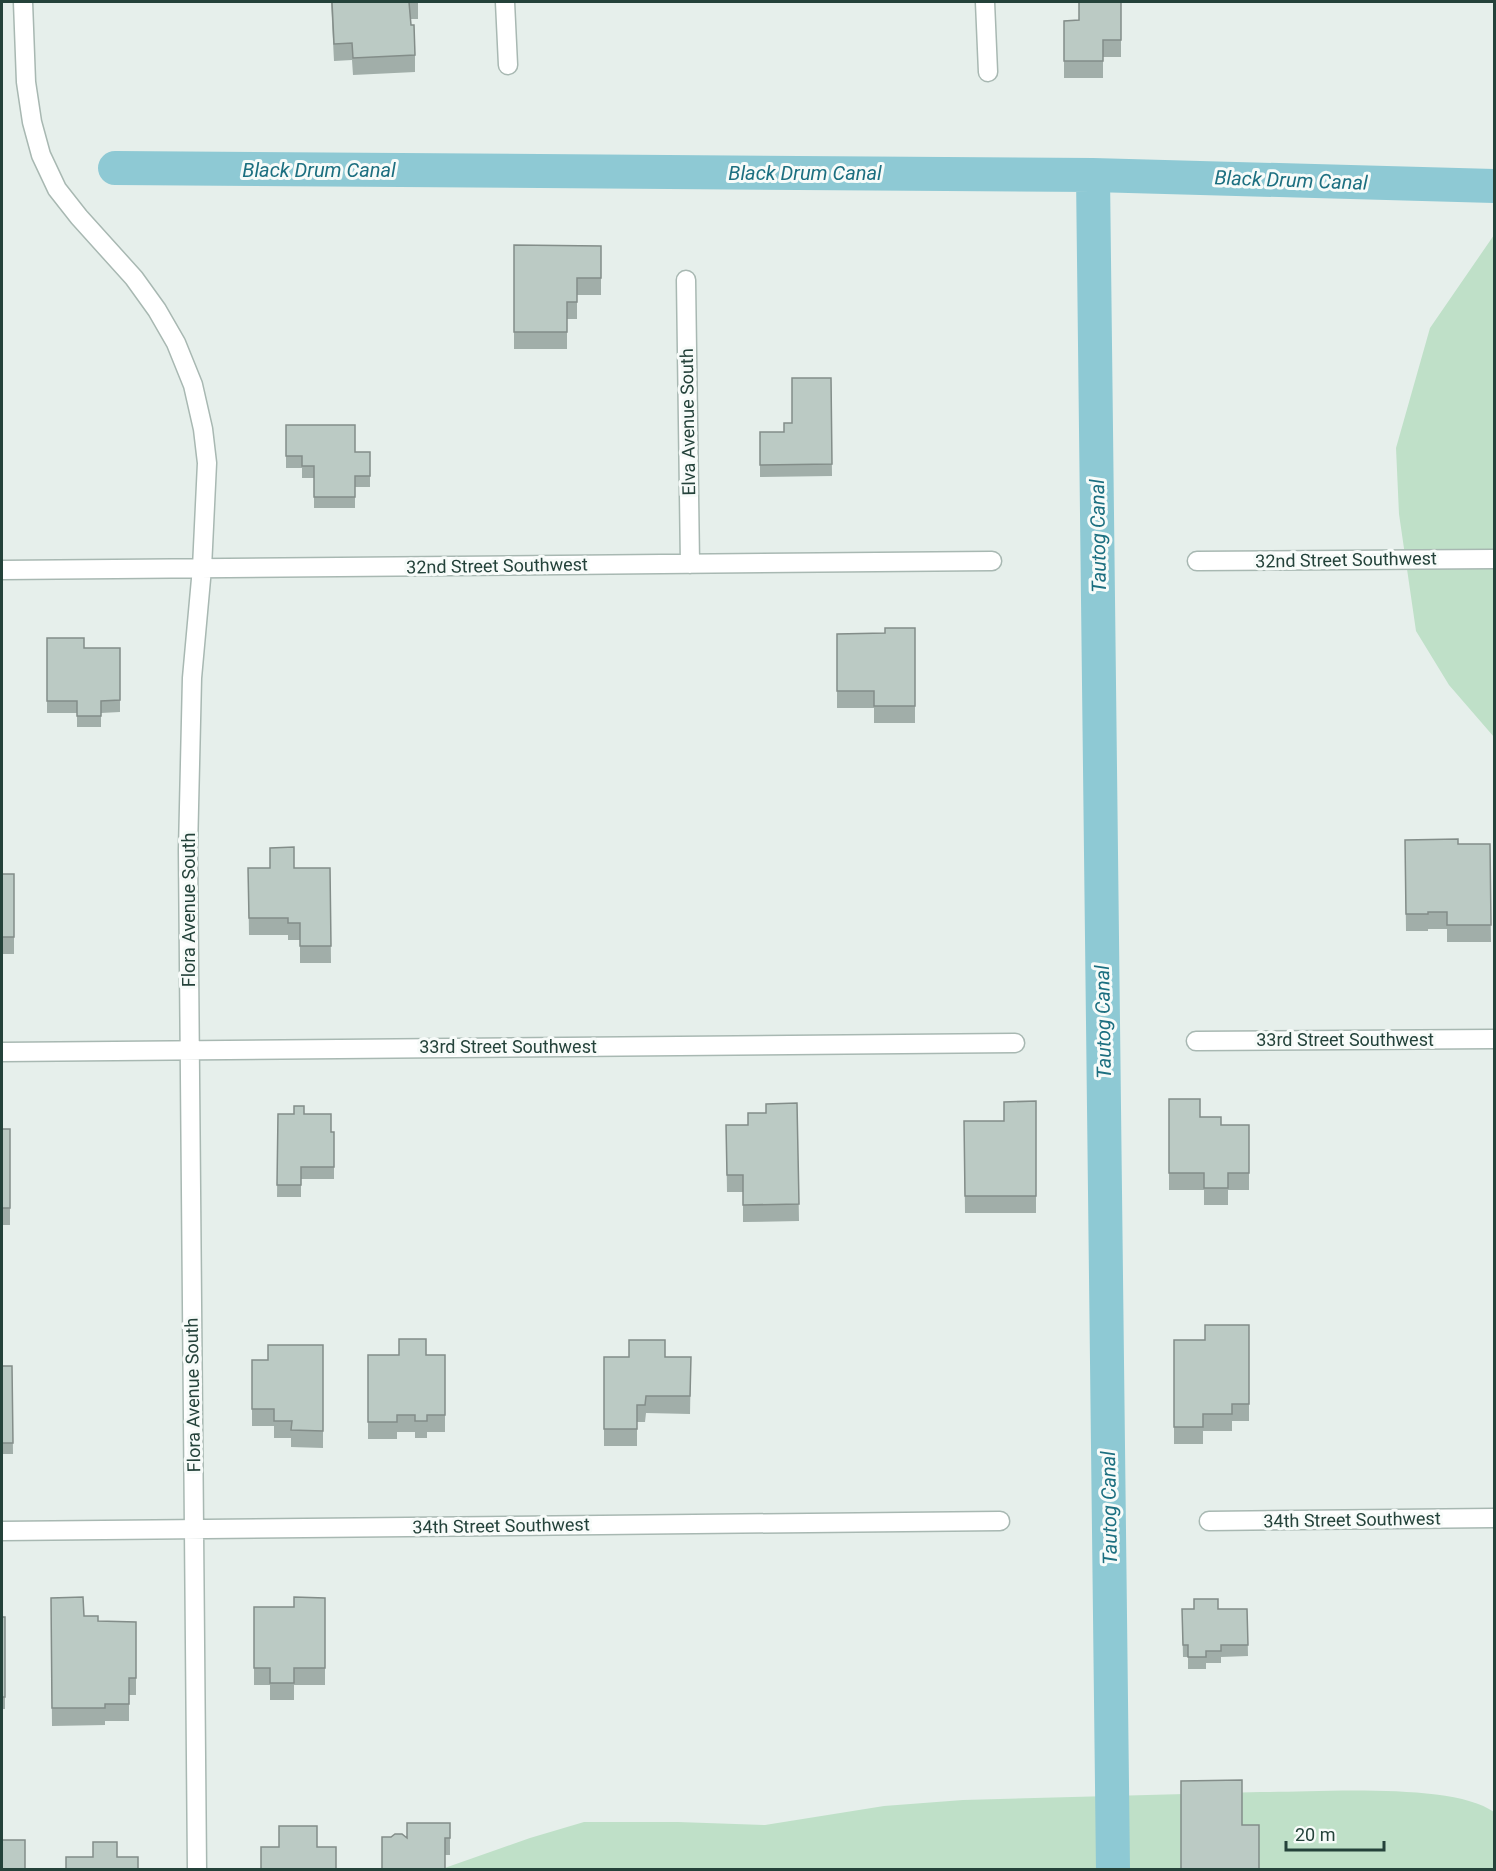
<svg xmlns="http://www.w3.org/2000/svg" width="1496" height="1871" font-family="Roboto,sans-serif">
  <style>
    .green { fill: #bfe0c8 }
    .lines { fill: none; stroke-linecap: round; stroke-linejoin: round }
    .canal { stroke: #8ec9d4; stroke-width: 34 }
    .minor-casing { stroke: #a8b8b2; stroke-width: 21 }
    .minor { stroke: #fff; stroke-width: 18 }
    .wall { fill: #a1aea9 }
    .building { fill: #bbcac4; stroke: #838d89; stroke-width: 1.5 }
    .labels { text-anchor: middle; stroke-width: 6; stroke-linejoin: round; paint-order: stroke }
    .street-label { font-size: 18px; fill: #24423a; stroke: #f7fbf9 }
    .water-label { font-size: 20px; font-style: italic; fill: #1c6f80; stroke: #f7fbf9 }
  </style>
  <rect width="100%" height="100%" fill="#e6efeb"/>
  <!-- green -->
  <path class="green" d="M1494,235V737L1449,685L1416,631L1399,514L1396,448L1430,328Z
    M1260,1792C1314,1792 1454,1782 1494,1812V1869L439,1870L530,1838L584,1822H678L765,1825L884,1806L963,1800Z"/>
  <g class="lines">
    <!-- canal -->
    <path class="canal" d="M115,168L1093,175L1494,186
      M1093,175L1113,1870"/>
    <defs>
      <path id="minor" d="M23,2L26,82L32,122L41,155L57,189L79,217L134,278L157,310L176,343L193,385L203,429L207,463L202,568L192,678L188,850L197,1870
        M505,2L508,65
        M985,2L988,72
        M686,280L690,564
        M1197,561L1494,559
        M2,570L992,561
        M1196,1041L1494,1039
        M2,1052L1015,1043
        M1209,1521L1494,1518
        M2,1531L1000,1521"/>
    </defs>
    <!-- minor casing -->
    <use href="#minor" class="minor-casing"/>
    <!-- minor -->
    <use href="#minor" class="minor"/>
  </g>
  <!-- wall -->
  <path class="wall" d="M331,2H418V19H410L415,55V72L353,75L352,60L334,61Z
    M1121,2V57H1103V78H1064V21L1079,20Z
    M514,245L601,246V295H577V319H567V349H514Z
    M831,378L832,476L760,477V432H784Z
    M286,425L355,452H370V487H355V508H314V478H302V468H286Z
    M915,628V723H874V708H837V634L885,633Z
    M47,638L84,648H120V712L101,713V727H77V713H47Z
    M1405,840L1458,844H1490L1491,942H1447V929H1428V931H1406Z
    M248,868H330L331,963H300V940H288V935H249Z
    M2,874H14V954H2Z
    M1169,1099L1200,1117L1221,1125H1249V1190H1228V1205H1204V1190H1169Z
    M1036,1101V1213H965L964,1121H1004Z
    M797,1103L799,1221L743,1222V1192H727L726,1125H748L766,1113Z
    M278,1114H304L331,1132H334V1179H301V1197H277Z
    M2,1129H10V1225H2Z
    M1249,1325V1421H1232V1431H1203V1444H1174V1340H1205Z
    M323,1345V1448L291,1447V1438H274V1426H252V1360H268Z
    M368,1355H445V1432H427V1438H415V1432H397V1439H368Z
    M604,1357H691L690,1414L646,1413L645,1422H637V1446H604Z
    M2,1366H12L13,1454H2Z
    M51,1598L84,1616L98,1621L136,1622V1695H129V1721H105V1725L52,1726Z
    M325,1598V1685H294V1700H270V1685H254V1607H294Z
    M1182,1609H1247L1248,1656L1221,1657V1663H1206V1669H1188V1657H1183Z
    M2,1617H5V1709H2Z
    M450,1823V1855H445L391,1837L407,1838Z"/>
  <!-- building -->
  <path class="building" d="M332,2H418H409L411,25H414L415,55L353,58L352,43L334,44Z
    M1079,2H1121V40H1103V61H1064V21L1079,20Z
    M514,245L601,246V278H577V302H567V332H514Z
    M792,378H831L832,464L760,465V432H784V423H792Z
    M286,425H355V452H370V476H355V497H314V466H302V456H286Z
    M885,628H915V706H874V691H837V634L885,633Z
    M47,638H84V648H120V700L101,701V716H77V701H47Z
    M1458,839V844H1490L1491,925H1447V912H1428V914H1406L1405,840Z
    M294,847V868H330L331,946H300V923H288V918H249L248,868H270V848Z
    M2,874H14V937H2Z
    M1169,1099H1200V1117H1221V1125H1249V1173H1228V1188H1204V1173H1169Z
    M1036,1101V1196H965L964,1121H1004V1102Z
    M797,1103L799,1204L743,1205V1175H727L726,1125H748V1113H766V1104Z
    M294,1106H304V1114H331V1132H334V1167H301V1185H277L278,1114H294Z
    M2,1129H10V1208H2Z
    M1205,1325H1249V1404H1232V1414H1203V1427H1174V1340H1205Z
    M399,1339H426V1355H445V1415H427V1421H415V1415H397V1422H368V1355H399Z
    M629,1340H665V1357H691L690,1396H646L645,1405H637V1429H604V1357H629Z
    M268,1345H323V1431L291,1430L292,1421H274V1409H252V1360H268Z
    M2,1366H12L13,1443H2Z
    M83,1597L84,1616H98V1621L136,1622V1678H129V1704H105V1708H52L51,1598Z
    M294,1597L325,1598V1668H294V1683H270V1668H254V1607H294Z
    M1194,1599H1218V1609H1247L1248,1645H1221V1651H1206V1657H1188V1645H1183L1182,1609H1194Z
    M2,1617H5V1697H2Z
    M1242,1780V1825H1259V1869H1181V1781Z
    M407,1823H450V1838H445V1869H382V1837H391L395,1834H402L407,1838Z
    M279,1826H317V1847H336V1869H261V1847H279Z
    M2,1840H25V1869H2Z
    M93,1842H117V1857H138V1869H66V1857H93Z"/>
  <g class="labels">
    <!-- street labels -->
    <g class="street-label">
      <text transform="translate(688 422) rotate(-91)" y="6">Elva Avenue South</text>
      <text transform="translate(1346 560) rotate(-1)" y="6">32nd Street Southwest</text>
      <text transform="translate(497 566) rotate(-1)" y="6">32nd Street Southwest</text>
      <text transform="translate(189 910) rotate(-90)" y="6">Flora Avenue South</text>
      <text x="1345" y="1046">33rd Street Southwest</text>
      <text x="508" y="1053">33rd Street Southwest</text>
      <text transform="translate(193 1395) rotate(-91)" y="6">Flora Avenue South</text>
      <text transform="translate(1352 1520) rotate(-1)" y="6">34th Street Southwest</text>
      <text transform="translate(501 1526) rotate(-1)" y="6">34th Street Southwest</text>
    </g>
    <!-- water labels -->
    <g class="water-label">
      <text x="319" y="177">Black Drum Canal</text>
      <text x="805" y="180">Black Drum Canal</text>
      <text transform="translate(1291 180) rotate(2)" y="7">Black Drum Canal</text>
      <text transform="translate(1098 536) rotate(-91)" y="7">Tautog Canal</text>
      <text transform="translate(1103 1022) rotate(-91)" y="7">Tautog Canal</text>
      <text transform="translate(1109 1508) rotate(-91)" y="7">Tautog Canal</text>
    </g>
  </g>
  <!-- border -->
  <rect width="1496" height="1871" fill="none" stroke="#24423a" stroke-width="6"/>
  <!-- scale -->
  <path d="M1286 1841v9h98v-9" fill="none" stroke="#24423a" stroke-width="3"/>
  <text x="1295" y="1841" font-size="18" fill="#24423a" stroke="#f7fbf9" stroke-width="4.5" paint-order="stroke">20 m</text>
</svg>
